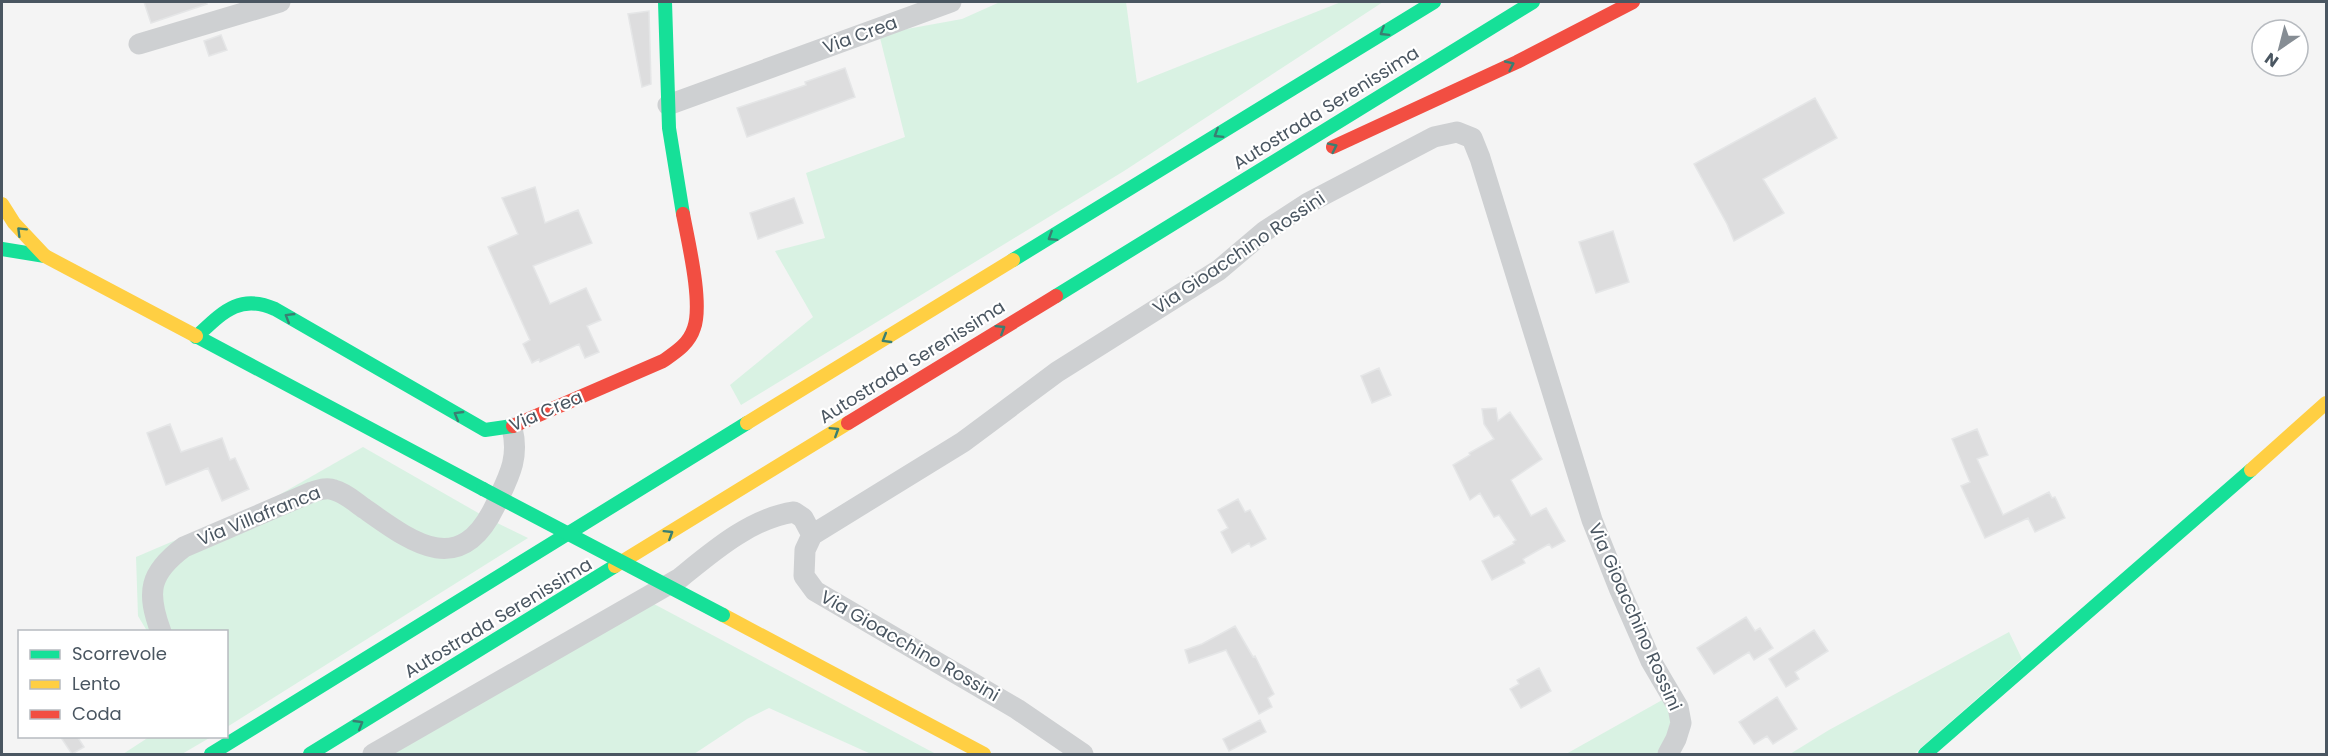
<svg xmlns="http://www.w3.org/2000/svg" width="2328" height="756" font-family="Poppins,sans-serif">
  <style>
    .green { fill: #d9f2e3 }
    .building { fill: #ddddde; stroke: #e5e6e7; stroke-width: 1.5 }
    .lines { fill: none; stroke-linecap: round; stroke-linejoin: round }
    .street { stroke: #ced0d2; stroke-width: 21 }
    .fast { stroke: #16e098; stroke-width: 14 }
    .slow { stroke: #ffcf43; stroke-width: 14 }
    .jam { stroke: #f24e42; stroke-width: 14 }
    .fast-bridge { stroke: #16e098; stroke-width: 14 }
    .oneway { stroke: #3a7f72 }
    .labels { text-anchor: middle; stroke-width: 4.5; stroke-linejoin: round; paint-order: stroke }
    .street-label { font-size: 18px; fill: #4a5661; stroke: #fff }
  </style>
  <rect width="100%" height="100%" fill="#f4f4f4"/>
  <!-- green -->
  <path class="green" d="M1000,2H1126L1137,83L1341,2H1383L1124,171L741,405L730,385L813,317L775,251L825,238L806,173L905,137L879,34L962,19Z
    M363,447L487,518L528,538L227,727L226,632L147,631L138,616L136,557L272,499Z
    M654,604L936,754H871L769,708L747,719L694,754H374Z
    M2009,632L2022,659L1914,754H1790L1829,730Z
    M1664,699L1672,716L1662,754H1566Z
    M149,737H211L182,754H123Z"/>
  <!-- building -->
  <path class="building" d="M144,2H206L207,4L151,23Z
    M649,11L651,84L642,87L628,14Z
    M221,35L227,50L209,56L204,41Z
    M845,68L855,97L747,137L737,108L806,85L805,82Z
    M1815,98L1837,138L1763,179L1784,213L1734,241L1727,224L1694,164Z
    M535,187L545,223L578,210L592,243L533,266L550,304L586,288L601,320L587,326L599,352L585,358L579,344L540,362L539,359L532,363L523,344L530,340L488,247L518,234L502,198Z
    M794,198L803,223L758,239L750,213Z
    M1613,231L1629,282L1596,293L1579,242Z
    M1379,368L1391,395L1372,403L1361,376Z
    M1496,408L1498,421L1510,412L1542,459L1511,480L1531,516L1546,508L1565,541L1552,548L1549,544L1523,559L1525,563L1492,580L1482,561L1514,544L1513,542L1516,540L1499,515L1494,517L1480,493L1470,500L1453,465L1470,455L1469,453L1494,439L1484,424L1482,409Z
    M170,424L181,452L222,438L230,460L235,458L249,489L222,501L208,468L166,485L147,433Z
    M1977,429L1988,455L1977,459L2003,515L2049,492L2052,498L2055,497L2065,518L2035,532L2028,518L1985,538L1961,486L1970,482L1952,439Z
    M1238,499L1245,512L1250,510L1266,539L1251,547L1249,543L1232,553L1221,532L1228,528L1218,510Z
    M1746,617L1755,631L1760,628L1773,648L1754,660L1749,652L1714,674L1697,648Z
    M1235,626L1253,657L1255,656L1274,694L1268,698L1272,707L1259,714L1226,650L1189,663L1185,650L1202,644Z
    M1814,630L1828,651L1795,672L1799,679L1786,687L1769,659Z
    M1539,668L1551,691L1521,708L1510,689L1519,684L1517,680Z
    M1777,697L1797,729L1773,744L1767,736L1754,744L1739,722Z
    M1260,720L1266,732L1229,751L1223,739Z
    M60,736H77L84,747L72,754Z"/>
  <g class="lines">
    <!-- street -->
    <path class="street" d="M139,44L280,2
      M668,105L951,2
      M161,632C146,592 149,573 184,547L312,492C319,490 327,487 334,490C346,493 356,503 365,509C413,543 460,579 495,506C508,478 520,459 512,428
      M373,754L680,578C712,552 751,518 794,512L803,518L812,535
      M1083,754L1017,709L815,591L804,576L805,550L812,535L963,442L1057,372L1219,270L1265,231L1308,203L1434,137L1457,132L1472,138L1480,158L1592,520L1619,588L1651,661L1678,707L1681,723L1676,739L1668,754"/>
    <!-- fast -->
    <path class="fast" d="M665,2L669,128L683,214
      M2,249L45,256
      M1013,260L1434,2
      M1056,296L1533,2
      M196,336L483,489
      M196,337C222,313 239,293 275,309L485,430L513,426
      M211,754L747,423
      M310,754L615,566
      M1925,754L2251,470"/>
    <!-- slow -->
    <path class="slow" d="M2,204L14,223L45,256L196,336
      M747,423L1013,260
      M2251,470L2326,403
      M615,566L848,423
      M723,615L984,754"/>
    <!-- jam -->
    <path class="jam" d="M1333,147L1517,62L1633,2
      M848,423L1056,296
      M513,426L663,361C676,352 689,344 694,328C703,303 688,241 683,214"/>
    <!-- fast-bridge -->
    <path class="fast-bridge" d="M483,489L723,615"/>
  </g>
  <!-- one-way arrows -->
  <defs><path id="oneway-chevron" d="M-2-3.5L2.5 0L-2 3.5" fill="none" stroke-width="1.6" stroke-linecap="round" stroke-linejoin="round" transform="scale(1.5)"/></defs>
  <g class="oneway">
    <use href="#oneway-chevron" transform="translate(1384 32) rotate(148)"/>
    <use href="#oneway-chevron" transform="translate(1510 65) rotate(-25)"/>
    <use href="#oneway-chevron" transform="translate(1218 134) rotate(148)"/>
    <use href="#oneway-chevron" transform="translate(1333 147) rotate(-26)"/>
    <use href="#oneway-chevron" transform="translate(21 231) rotate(-135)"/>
    <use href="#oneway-chevron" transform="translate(1052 237) rotate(148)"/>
    <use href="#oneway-chevron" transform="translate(289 317) rotate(-149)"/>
    <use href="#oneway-chevron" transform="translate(1001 329) rotate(-32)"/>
    <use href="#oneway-chevron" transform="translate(886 339) rotate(149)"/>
    <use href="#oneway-chevron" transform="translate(458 415) rotate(-150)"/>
    <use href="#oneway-chevron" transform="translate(835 431) rotate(-32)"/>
    <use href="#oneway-chevron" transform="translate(669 534) rotate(-32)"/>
    <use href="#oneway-chevron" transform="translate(359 724) rotate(-31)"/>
  </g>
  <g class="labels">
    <!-- street labels -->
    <g class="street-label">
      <text transform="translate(860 35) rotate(-20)" y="6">Via Crea</text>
      <text transform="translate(1326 108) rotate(-32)" y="6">Autostrada Serenissima</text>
      <text transform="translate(1239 253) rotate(-34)" y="6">Via Gioacchino Rossini</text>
      <text transform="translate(912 362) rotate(-32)" y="6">Autostrada Serenissima</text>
      <text transform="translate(546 411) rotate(-23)" y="6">Via Crea</text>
      <text transform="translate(259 516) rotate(-22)" y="6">Via Villafranca</text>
      <text transform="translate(1635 617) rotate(66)" y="6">Via Gioacchino Rossini</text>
      <text transform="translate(498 618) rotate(-31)" y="6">Autostrada Serenissima</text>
      <text transform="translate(910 646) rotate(30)" y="6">Via Gioacchino Rossini</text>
    </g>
  </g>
  <!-- border -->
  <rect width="2328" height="756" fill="none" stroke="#4a5661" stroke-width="6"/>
  <!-- legend -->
  <rect x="18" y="630" width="210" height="108" fill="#ffffff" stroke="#b7bbc0" stroke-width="1.5"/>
  <rect x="30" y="650" width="30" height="9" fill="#16e098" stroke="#b7bbc0" stroke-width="1.5"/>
  <text x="72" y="660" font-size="18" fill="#4a5661">Scorrevole</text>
  <rect x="30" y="680" width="30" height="9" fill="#ffcf43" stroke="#b7bbc0" stroke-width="1.5"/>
  <text x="72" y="690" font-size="18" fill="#4a5661">Lento</text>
  <rect x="30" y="710" width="30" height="9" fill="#f24e42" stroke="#b7bbc0" stroke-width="1.5"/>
  <text x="72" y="720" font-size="18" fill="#4a5661">Coda</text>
  <!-- north arrow -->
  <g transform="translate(2280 48) rotate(215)"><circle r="28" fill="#ffffff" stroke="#b7bbc0" stroke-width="1.5"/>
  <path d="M0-4.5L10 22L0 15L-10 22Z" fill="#868d94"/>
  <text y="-9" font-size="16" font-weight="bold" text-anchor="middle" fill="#4a5661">N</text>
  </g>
</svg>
